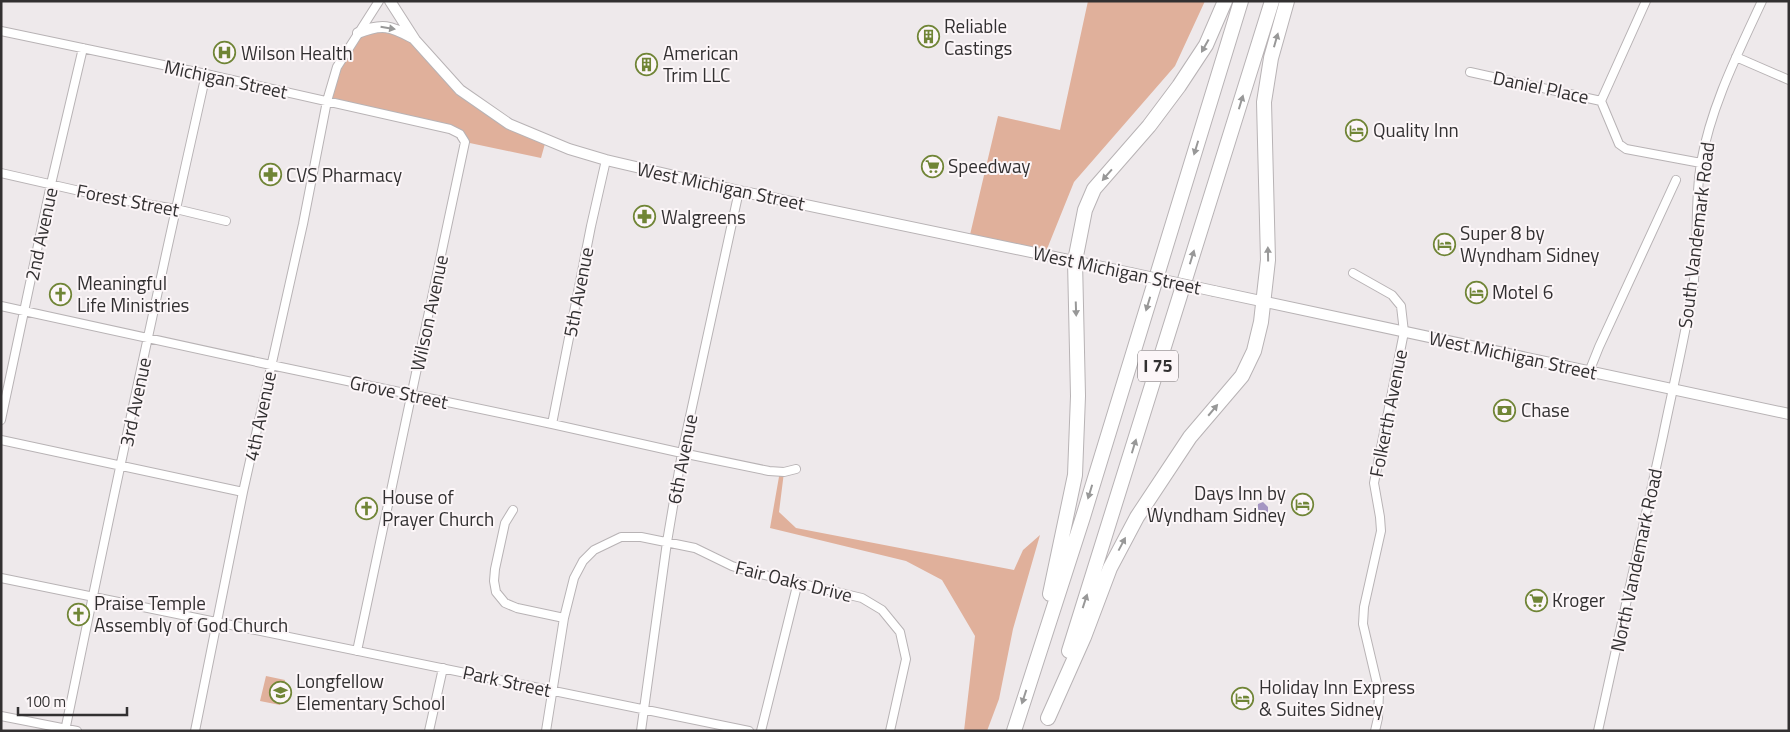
<svg xmlns="http://www.w3.org/2000/svg" width="1790" height="732" font-family="'Titillium Web',sans-serif">
  <style>
    .green { fill: #e0b09b }
    .water { fill: #a495c2 }
    .lines { fill: none; stroke-linecap: round; stroke-linejoin: round }
    .minor-casing { stroke: #b8b3b5; stroke-width: 10 }
    .secondary-casing { stroke: #b8b3b5; stroke-width: 12 }
    .motorway-casing { stroke: #b8b3b5; stroke-width: 16 }
    .minor { stroke: #fff; stroke-width: 8 }
    .secondary { stroke: #fff; stroke-width: 10 }
    .motorway { stroke: #fff; stroke-width: 14 }
    .secondary-bridge-casing { stroke: #b8b3b5; stroke-width: 12; stroke-linecap: butt }
    .secondary-bridge { stroke: #fff; stroke-width: 10 }
    .oneway { fill: #989898 }
    .labels { text-anchor: middle; stroke-width: 4; stroke-linejoin: round; paint-order: stroke }
    .shield { fill: #fcf6f8; stroke: #6f6b6d; stroke-width: 1 }
    .shield-label { font-size: 18px; font-weight: bold; fill: #323031 }
    .poi-label { font-size: 19px; fill: #323031; stroke: #fcf6f8; text-anchor: start }
    .street-label { font-size: 19px; fill: #323031; stroke: #fcf6f8 }
  </style>
  <rect width="100%" height="100%" fill="#eee9eb"/>
  <!-- green -->
  <path class="green" d="M1088,1H1205L1175,66L1074,182L1045,254L969,239L998,116L1060,130Z
    M397,29L460,90L546,140L541,158L465,142L460,134L327,101L337,67L358,33Z
    M780,471L784,472L779,512L796,528L1014,570L1023,550L1040,535L1013,629L999,699L987,731H964L975,636L942,580L906,561L770,528Z
    M266,676L285,680L280,705L260,701Z"/>
  <!-- water -->
  <path class="water" d="M1263,502L1268,507V517C1261,517 1257,511 1258,504Z"/>
  <g class="lines">
    <defs>
      <path id="minor" d="M1,31L206,74L450,129L460,134L465,142L357,651
        M1736,57L1789,80
        M1470,72L1601,101
        M1601,101L1619,144L1626,149L1701,163
        M1601,101L1646,1
        M1,173L115,199L176,209L226,221
        M1353,273L1392,295L1401,306L1404,332L1374,483L1380,517L1381,531L1364,607L1363,624L1379,692L1378,718L1375,731
        M1,306L271,365L552,424L682,453L769,471L784,472L796,469
        M1589,372L1599,347L1676,180
        M1,420L51,184L83,48
        M552,424L591,226L606,160
        M1,440L243,492
        M513,510L505,523L495,569L494,581L496,592L505,603L517,608L564,618
        M1,578L749,731
        M1,716L77,731
        M65,731C110,511 157,292 206,74
        M195,731L243,492L303,224L327,101L337,67L379,1
        M429,731L443,668
        M546,731L564,618L574,578L583,561L594,550L621,537H641L695,548L732,566L748,571L862,598L882,610L900,632L906,659L890,731
        M641,731L667,542L682,453L739,191
        M761,731L798,582
        M1598,731C1620,632 1642,534 1663,436C1673,387 1685,337 1693,288C1699,246 1694,205 1701,163C1711,106 1738,53 1762,1"/>
      <path id="secondary" d="M390,1L415,40L460,90L509,124L569,149L606,160L739,191L1131,273
        M358,33C382,23 391,26 413,38
        M1214,291L1789,414"/>
      <path id="motorway" d="M1050,594L1075,475L1078,396L1075,261L1085,210L1094,189L1149,126L1179,86L1206,45L1225,1
        M1069,651L1272,1
        M1048,718L1084,637L1110,568L1137,517L1190,437L1242,376L1254,351L1261,322L1268,260L1264,102L1271,58L1287,1
        M1014,731L1083,517L1241,1"/>
    </defs>
    <!-- minor casing -->
    <use href="#minor" class="minor-casing"/>
    <!-- secondary casing -->
    <use href="#secondary" class="secondary-casing"/>
    <!-- motorway casing -->
    <use href="#motorway" class="motorway-casing"/>
    <!-- minor -->
    <use href="#minor" class="minor"/>
    <!-- secondary -->
    <use href="#secondary" class="secondary"/>
    <!-- motorway -->
    <use href="#motorway" class="motorway"/>
    <defs>
      <path id="secondary-bridge" d="M1131,273L1214,291"/>
    </defs>
    <!-- secondary-bridge casing -->
    <use href="#secondary-bridge" class="secondary-bridge-casing"/>
    <!-- secondary-bridge -->
    <use href="#secondary-bridge" class="secondary-bridge"/>
  </g>
  <!-- one-way arrows -->
  <defs><path id="oneway-solid" d="M-6-.8H1V-3.2L6.5 0L1 3.2V.8H-6Z" transform="scale(1.25)"/></defs>
  <g class="oneway">
    <use href="#oneway-solid" transform="translate(388 28) rotate(9)"/>
    <use href="#oneway-solid" transform="translate(1276 40) rotate(-74)"/>
    <use href="#oneway-solid" transform="translate(1205 46) rotate(119)"/>
    <use href="#oneway-solid" transform="translate(1241 102) rotate(-73)"/>
    <use href="#oneway-solid" transform="translate(1196 148) rotate(107)"/>
    <use href="#oneway-solid" transform="translate(1107 175) rotate(131)"/>
    <use href="#oneway-solid" transform="translate(1268 254) rotate(-91)"/>
    <use href="#oneway-solid" transform="translate(1192 257) rotate(-73)"/>
    <use href="#oneway-solid" transform="translate(1148 304) rotate(107)"/>
    <use href="#oneway-solid" transform="translate(1076 309) rotate(88)"/>
    <use href="#oneway-solid" transform="translate(1213 410) rotate(-50)"/>
    <use href="#oneway-solid" transform="translate(1134 446) rotate(-73)"/>
    <use href="#oneway-solid" transform="translate(1090 492) rotate(107)"/>
    <use href="#oneway-solid" transform="translate(1122 544) rotate(-62)"/>
    <use href="#oneway-solid" transform="translate(1085 601) rotate(-72)"/>
    <use href="#oneway-solid" transform="translate(1024 697) rotate(108)"/>
  </g>
  <!-- icons -->
  <defs>
    <symbol id="building-ring" viewBox="-11 -11 22 22"><circle r="9.5" fill="#fcf6f8" stroke="#708536" stroke-width="1.5"/><path d="M-4-6H4V6H1V3H-1V6H-4ZM-2.5-4.3h1.7v1.8h-1.7ZM.8-4.3h1.7v1.8H.8ZM-2.5-1h1.7V.8h-1.7ZM.8-1h1.7V.8H.8Z" fill="#708536"/></symbol>
    <symbol id="hospital-ring" viewBox="-11 -11 22 22"><circle r="9.5" fill="#fcf6f8" stroke="#708536" stroke-width="1.5"/><path d="M-5-5h3v3.5h4V-5h3V5h-3V1.5h-4V5h-3Z" fill="#708536"/></symbol>
    <symbol id="hotel-ring" viewBox="-11 -11 22 22"><circle r="9.5" fill="#fcf6f8" stroke="#708536" stroke-width="1.5"/><path d="M-6-4.5h1.5V1H6V5H4.5V3h-9V5H-6ZM-4 0a1.8 1.8 0 1 1 3.6 0ZM.5 0V-2.5h3Q6-2.5 6 0Z" fill="#708536"/></symbol>
    <symbol id="supermarket-ring" viewBox="-11 -11 22 22"><circle r="9.5" fill="#fcf6f8" stroke="#708536" stroke-width="1.5"/><path d="M-6-5.5h2.5l.6 2H6L4.5 2H-2.5L-4.4-4H-6ZM-1.5 3.2a1.3 1.3 0 1 0 .1 0ZM3 3.2a1.3 1.3 0 1 0 .1 0Z" fill="#708536"/></symbol>
    <symbol id="pharmacy-ring" viewBox="-11 -11 22 22"><circle r="9.5" fill="#fcf6f8" stroke="#708536" stroke-width="1.5"/><path d="M-2-6h4v4h4v4h-4v4h-4v-4h-4v-4h4Z" fill="#708536"/></symbol>
    <symbol id="church-ring" viewBox="-11 -11 22 22"><circle r="9.5" fill="#fcf6f8" stroke="#708536" stroke-width="1.5"/><path d="M-1.2-6h2.4v3.5h3.3v2.4h-3.3V6h-2.4V-.1h-3.3v-2.4h3.3Z" fill="#708536"/></symbol>
    <symbol id="bank-ring" viewBox="-11 -11 22 22"><circle r="9.5" fill="#fcf6f8" stroke="#708536" stroke-width="1.5"/><path d="M-6-4H6V4H-6ZM0-2.3a2.3 2.3 0 1 0 0 4.6a2.3 2.3 0 1 0 0-4.6Z" fill="#708536"/></symbol>
    <symbol id="school-ring" viewBox="-11 -11 22 22"><circle r="9.5" fill="#fcf6f8" stroke="#708536" stroke-width="1.5"/><path d="M0-5L7-2L0 1L-7-2ZM-4 1L0 2.5L4 1V4Q0 6-4 4Z" fill="#708536"/></symbol>
  </defs>
  <g fill-rule="evenodd">
    <use href="#building-ring" x="916" y="24" width="25" height="25"/>
    <use href="#hospital-ring" x="212" y="40" width="25" height="25"/>
    <use href="#building-ring" x="634" y="52" width="25" height="25"/>
    <use href="#hotel-ring" x="1344" y="118" width="25" height="25"/>
    <use href="#supermarket-ring" x="920" y="154" width="25" height="25"/>
    <use href="#pharmacy-ring" x="258" y="162" width="25" height="25"/>
    <use href="#pharmacy-ring" x="632" y="204" width="25" height="25"/>
    <use href="#hotel-ring" x="1432" y="232" width="25" height="25"/>
    <use href="#hotel-ring" x="1464" y="280" width="25" height="25"/>
    <use href="#church-ring" x="48" y="282" width="25" height="25"/>
    <use href="#bank-ring" x="1492" y="398" width="25" height="25"/>
    <use href="#hotel-ring" x="1290" y="492" width="25" height="25"/>
    <use href="#church-ring" x="354" y="496" width="25" height="25"/>
    <use href="#supermarket-ring" x="1524" y="588" width="25" height="25"/>
    <use href="#church-ring" x="66" y="602" width="25" height="25"/>
    <use href="#school-ring" x="268" y="680" width="25" height="25"/>
    <use href="#hotel-ring" x="1230" y="686" width="25" height="25"/>
  </g>
  <g class="labels">
    <!-- shield labels -->
    <rect class="shield" x="1138" y="350.5" width="40" height="31" rx="4"/>
    <g class="shield-label">
      <text x="1158" y="372">I 75</text>
    </g>
    <!-- poi labels -->
    <g class="poi-label">
      <text x="944" y="33">Reliable<tspan x="944" dy="22">Castings</tspan></text>
      <text x="241" y="60">Wilson Health</text>
      <text x="663" y="60">American<tspan x="663" dy="22">Trim LLC</tspan></text>
      <text x="1373" y="137">Quality Inn</text>
      <text x="948" y="173">Speedway</text>
      <text x="286" y="182">CVS Pharmacy</text>
      <text x="661" y="224">Walgreens</text>
      <text x="1460" y="240">Super 8 by<tspan x="1460" dy="22">Wyndham Sidney</tspan></text>
      <text x="77" y="290">Meaningful<tspan x="77" dy="22">Life Ministries</tspan></text>
      <text x="1492" y="299">Motel 6</text>
      <text x="1521" y="417">Chase</text>
      <text x="1286" y="500" text-anchor="end">Days Inn by<tspan x="1286" dy="22">Wyndham Sidney</tspan></text>
      <text x="382" y="504">House of<tspan x="382" dy="22">Prayer Church</tspan></text>
      <text x="1552" y="607">Kroger</text>
      <text x="94" y="610">Praise Temple<tspan x="94" dy="22">Assembly of God Church</tspan></text>
      <text x="296" y="688">Longfellow<tspan x="296" dy="22">Elementary School</tspan></text>
      <text x="1259" y="694">Holiday Inn Express<tspan x="1259" dy="22">&amp; Suites Sidney</tspan></text>
    </g>
    <!-- street labels -->
    <g class="street-label">
      <text transform="translate(226 79) rotate(12)" y="7">Michigan Street</text>
      <text transform="translate(1541 87) rotate(12)" y="7">Daniel Place</text>
      <text transform="translate(721 186) rotate(12)" y="7">West Michigan Street</text>
      <text transform="translate(128 200) rotate(11)" y="7">Forest Street</text>
      <text transform="translate(41 234) rotate(-78)" y="7">2nd Avenue</text>
      <text transform="translate(1696 235) rotate(-83)" y="7">South Vandemark Road</text>
      <text transform="translate(1117 270) rotate(12)" y="7">West Michigan Street</text>
      <text transform="translate(578 292) rotate(-79)" y="7">5th Avenue</text>
      <text transform="translate(429 313) rotate(-78)" y="7">Wilson Avenue</text>
      <text transform="translate(1513 355) rotate(12)" y="7">West Michigan Street</text>
      <text transform="translate(399 392) rotate(12)" y="7">Grove Street</text>
      <text transform="translate(135 402) rotate(-78)" y="7">3rd Avenue</text>
      <text transform="translate(1388 413) rotate(-79)" y="7">Folkerth Avenue</text>
      <text transform="translate(260 416) rotate(-78)" y="7">4th Avenue</text>
      <text transform="translate(682 459) rotate(-79)" y="7">6th Avenue</text>
      <text transform="translate(1636 560) rotate(-78)" y="7">North Vandemark Road</text>
      <text transform="translate(794 581) rotate(14)" y="7">Fair Oaks Drive</text>
      <text transform="translate(507 681) rotate(12)" y="7">Park Street</text>
    </g>
  </g>
  <!-- border -->
  <rect width="1790" height="732" fill="none" stroke="#323031" stroke-width="5"/>
  <!-- scale -->
  <path d="M18 707v8h109v-8" fill="none" stroke="#323031" stroke-width="2.5"/>
  <text x="25" y="707" font-size="15" fill="#323031" stroke="#fcf6f8" stroke-width="4" paint-order="stroke">100 m</text>
</svg>
